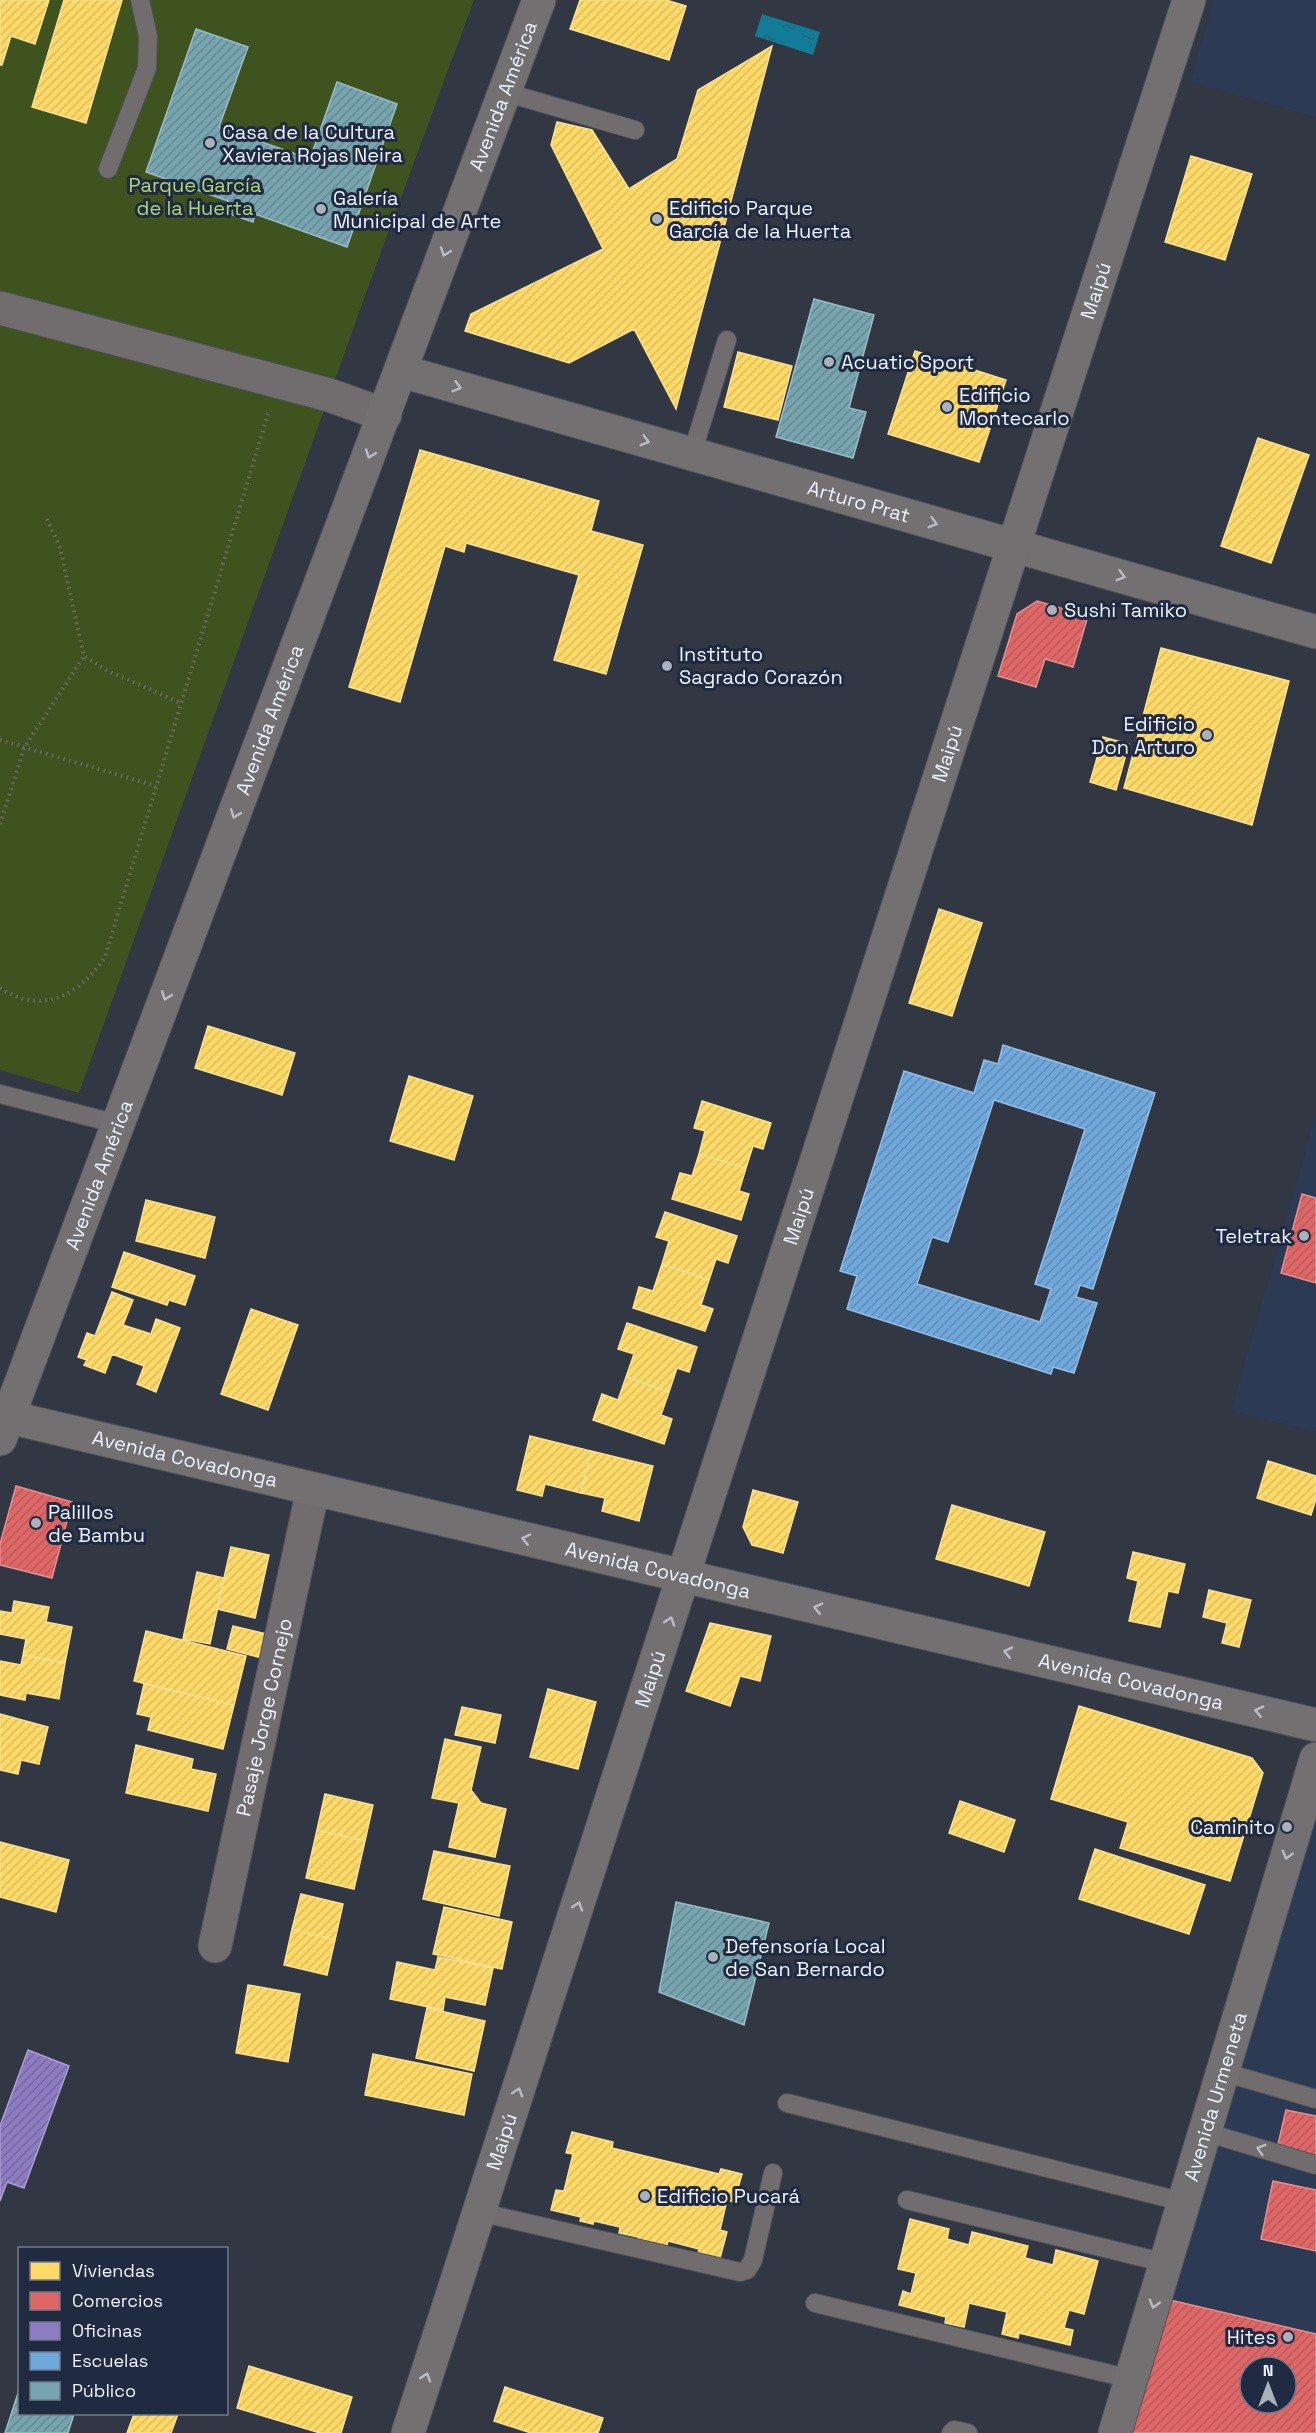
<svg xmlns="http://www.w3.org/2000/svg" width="1316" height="2433" font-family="'Space Grotesk',sans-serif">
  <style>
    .built { fill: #2d3a53; fill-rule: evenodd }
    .green { fill: #3e531d }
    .water { fill: url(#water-ripples) }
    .homes { fill: url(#homes-hatch); stroke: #f9e093; stroke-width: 1.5 }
    .shops { fill: url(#shops-hatch); stroke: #e39093; stroke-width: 1.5; fill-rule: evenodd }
    .offices { fill: url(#offices-hatch); stroke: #aa9fd4; stroke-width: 1.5 }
    .schools { fill: url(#schools-hatch); stroke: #94bee6; stroke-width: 1.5; fill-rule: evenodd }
    .public { fill: url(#public-hatch); stroke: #99bcc6; stroke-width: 1.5 }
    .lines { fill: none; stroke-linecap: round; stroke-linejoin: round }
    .lane-casing { stroke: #4d525b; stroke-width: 20 }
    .street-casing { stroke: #4d525b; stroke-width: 35 }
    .secondary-casing { stroke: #4d525b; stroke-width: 35 }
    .path { stroke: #6c6c6f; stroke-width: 4; stroke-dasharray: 1.5 4.5; stroke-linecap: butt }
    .lane { stroke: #716d6e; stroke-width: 18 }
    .street { stroke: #716d6e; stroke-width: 33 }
    .secondary { stroke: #727071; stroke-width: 33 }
    .oneway { stroke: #bbbdc5 }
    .oneway2 { stroke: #babcc4 }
    .poi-dot { fill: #aab0bc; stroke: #202a40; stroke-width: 2 }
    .labels { text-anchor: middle; stroke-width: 6; stroke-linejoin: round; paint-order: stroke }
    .street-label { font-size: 20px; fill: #ebf1fd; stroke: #202a40 }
    .poi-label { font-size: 20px; fill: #ebf1fd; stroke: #202a40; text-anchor: start }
    .park-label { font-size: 20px; fill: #afd676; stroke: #202a40 }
  </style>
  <defs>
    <pattern id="water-ripples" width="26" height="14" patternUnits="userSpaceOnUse" patternTransform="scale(1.5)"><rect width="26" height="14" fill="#127c98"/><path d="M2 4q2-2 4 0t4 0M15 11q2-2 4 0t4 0" fill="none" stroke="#296576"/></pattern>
    <pattern id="homes-hatch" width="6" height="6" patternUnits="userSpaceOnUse" patternTransform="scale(1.5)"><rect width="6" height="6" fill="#ffd966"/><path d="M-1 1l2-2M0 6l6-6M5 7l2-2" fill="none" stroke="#dabc61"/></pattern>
    <pattern id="shops-hatch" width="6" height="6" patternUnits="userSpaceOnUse" patternTransform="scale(1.5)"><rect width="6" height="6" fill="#e06666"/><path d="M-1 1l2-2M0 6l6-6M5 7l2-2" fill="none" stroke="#b25d5e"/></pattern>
    <pattern id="offices-hatch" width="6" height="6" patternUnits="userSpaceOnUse" patternTransform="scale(1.5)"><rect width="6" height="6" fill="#8e7cc3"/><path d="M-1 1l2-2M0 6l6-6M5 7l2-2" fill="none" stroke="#756a99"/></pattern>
    <pattern id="schools-hatch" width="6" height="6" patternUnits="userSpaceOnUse" patternTransform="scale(1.5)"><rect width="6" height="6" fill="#6fa8dc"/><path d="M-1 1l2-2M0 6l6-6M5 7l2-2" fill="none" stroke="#638bb1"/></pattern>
    <pattern id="public-hatch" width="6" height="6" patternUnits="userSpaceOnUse" patternTransform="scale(1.5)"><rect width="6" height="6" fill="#76a5af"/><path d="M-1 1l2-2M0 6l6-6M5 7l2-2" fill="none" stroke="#688991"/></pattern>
  </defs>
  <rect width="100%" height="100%" fill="#313743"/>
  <!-- built -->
  <path class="built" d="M1214,0H1316V117L1190,82Z
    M1316,1114V1432L1231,1411Z
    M1316,1817V2433H1131L1170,2300ZM1250,2367H1286V2403H1250Z"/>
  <!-- green -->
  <path class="green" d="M0,0H474L378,260L79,1093L0,1070Z"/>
  <!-- water -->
  <path class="water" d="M762,14L820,32L813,55L755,36Z"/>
  <!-- homes -->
  <path class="homes" d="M0,0H49L35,44L11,36L2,65H0Z
    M64,0H122L86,123L32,107Z
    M580,0H666L686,6L669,60L570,29Z
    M772,46L676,409L634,329L569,363L465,331L471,314L603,249L551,145L557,122L592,130L629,189L677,159L698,90Z
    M1191,156L1252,174L1225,260L1165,242Z
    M915,351L1006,380L979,462L888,434Z
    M738,352L792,366L778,420L724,407Z
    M1258,438L1309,455L1271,563L1221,546Z
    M420,450L599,501L591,531L643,545L606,674L554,660L579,575L466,543L464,552L445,546L400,702L349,687Z
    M1161,648L1289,681L1252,825L1124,788Z
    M1103,737L1129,744L1116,790L1090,782Z
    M939,909L982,923L952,1016L909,1003Z
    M208,1026L295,1053L282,1095L195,1068Z
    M409,1076L473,1096L454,1160L390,1141Z
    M702,1101L771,1123L763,1149L753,1146L746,1168L699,1154L705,1131L694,1128Z
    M699,1154L746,1168L739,1191L749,1194L741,1220L672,1199L680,1173L692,1176Z
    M146,1200L215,1217L205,1258L136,1241Z
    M665,1212L737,1236L728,1263L716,1259L709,1280L662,1264L669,1241L656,1237Z
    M124,1252L195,1276L185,1305L169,1300L167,1305L112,1287Z
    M662,1264L709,1280L701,1305L713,1309L705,1331L633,1308L639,1287L653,1291Z
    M112,1292L133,1300L123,1325L151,1334L156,1319L180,1328L156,1392L137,1384L144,1366L112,1354L105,1373L84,1365L87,1360L78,1357L87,1333L95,1336Z
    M251,1309L298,1325L268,1410L221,1394Z
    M627,1323L697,1347L689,1372L677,1368L669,1392L626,1377L634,1354L618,1349Z
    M626,1377L669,1392L661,1415L672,1419L664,1444L593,1420L602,1394L618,1400Z
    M530,1436L591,1451L581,1493L545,1484L542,1496L517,1490Z
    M591,1451L653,1466L639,1521L602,1511L605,1498L581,1493Z
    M1268,1461L1316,1476V1499L1311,1515L1257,1498Z
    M753,1490L798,1502L783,1553L752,1545L743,1527Z
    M952,1505L1045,1532L1029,1586L936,1559Z
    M231,1547L269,1555L255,1618L217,1609Z
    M1133,1552L1185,1564L1178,1593L1168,1591L1160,1627L1129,1621L1138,1581L1127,1578Z
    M197,1572L224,1578L210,1644L183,1639Z
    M1209,1590L1251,1600L1239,1647L1222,1643L1227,1623L1203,1617Z
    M14,1601L49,1607L46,1622L72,1627L65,1663L23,1655L26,1639L0,1634V1611L12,1613Z
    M710,1623L771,1636L760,1681L740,1676L730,1706L686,1691Z
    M233,1626L267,1634L262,1658L227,1649Z
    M146,1631L246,1656L234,1705L134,1681Z
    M23,1655L65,1663L59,1699L26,1693L25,1700L0,1695V1661L21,1665Z
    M144,1684L234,1705L223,1749L148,1730L151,1717L137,1714Z
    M548,1689L596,1702L578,1769L530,1757Z
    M1079,1706L1252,1758L1263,1773L1230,1881L1120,1848L1128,1822L1051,1799Z
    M462,1707L501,1715L495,1743L455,1735Z
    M0,1714L48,1727L39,1764L21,1760L18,1774L0,1770Z
    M445,1739L481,1747L471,1790L481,1803L506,1809L495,1857L449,1847L459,1803L432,1798Z
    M136,1745L193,1759L191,1769L216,1774L208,1811L126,1793Z
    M325,1794L373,1805L365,1841L317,1830Z
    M960,1801L1015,1820L1004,1852L949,1833Z
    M317,1830L365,1841L354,1889L306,1878Z
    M0,1842L69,1860L56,1912L0,1897Z
    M1095,1849L1205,1885L1189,1934L1079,1899Z
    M434,1851L510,1866L499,1916L423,1899Z
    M301,1894L343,1904L335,1940L292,1929Z
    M444,1907L512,1922L502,1969L433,1954Z
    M292,1929L335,1940L327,1975L284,1965Z
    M438,1957L493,1968L485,2005L445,1997L443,2010L390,1999L397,1962L435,1970Z
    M248,1985L300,1994L288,2062L236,2053Z
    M427,2008L485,2021L474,2071L416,2058Z
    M373,2054L472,2074L464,2115L365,2095Z
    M572,2132L613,2142L612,2148L719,2174L721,2169L742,2174L734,2202L727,2200L720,2230L727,2232L720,2258L698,2253L699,2249L668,2241L666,2249L637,2241L638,2237L619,2233L620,2227L594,2221L593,2224L580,2221L581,2217L551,2210L556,2190L564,2191L573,2154L566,2153Z
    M910,2219L949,2229L947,2239L969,2245L972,2232L1028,2246L1025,2258L1053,2265L1056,2250L1098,2261L1084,2314L1069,2310L1064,2328L1073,2330L1070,2345L1019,2333L1018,2338L1002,2334L1007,2312L969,2303L964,2327L945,2323L946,2317L899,2305L903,2291L911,2294L916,2273L898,2269Z
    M249,2366L352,2397L341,2433H320L237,2408Z
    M505,2387L603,2418L598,2433H531L494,2421Z
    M134,2414H178L171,2433H127Z"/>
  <!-- shops -->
  <path class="shops" d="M1037,601L1088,616L1073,667L1045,659L1036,687L998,676L1017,614Z
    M1302,1194L1316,1198V1283L1281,1273Z
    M16,1486L72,1502L52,1578L0,1565V1544Z
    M1286,2110L1316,2116V2161L1276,2153Z
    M1273,2181L1316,2190V2251L1261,2239Z
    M1170,2300L1316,2334V2433H1130ZM1250,2367H1286V2403H1250Z"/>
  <!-- offices -->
  <path class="offices" d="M28,2050L69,2066L24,2188L7,2182L0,2201V2126Z"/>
  <!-- schools -->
  <path class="schools" d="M1003,1045L1155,1093L1093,1289L1080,1285L1076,1297L1097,1303L1074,1373L1053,1367L1051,1374L847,1309L857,1276L840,1271L904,1071L974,1093L984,1060L998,1064ZM994,1100L1085,1129L1035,1284L1051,1289L1040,1322L917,1284L932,1237L948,1242Z"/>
  <!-- public -->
  <path class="public" d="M196,29L248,47L219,127L310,159L337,82L397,104L347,247L255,214L253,222L224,212L228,201L146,172Z
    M814,299L874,315L849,408L866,412L853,458L776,437Z
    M676,1902L769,1923L744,2025L659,1992Z
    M20,2387V2414H74L68,2433H5Z"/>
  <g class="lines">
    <defs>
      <path id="lane" d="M504,92L635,130
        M108,169L147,68L148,36L140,0
        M692,454L727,340
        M0,1094L118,1124
        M1223,2072L1316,2099
        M787,2103L1184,2202
        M1205,2132L1316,2165
        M907,2200L1166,2263
        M479,2212L740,2272L747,2270L753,2260L773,2173
        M815,2303L1131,2379
        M951,2433L954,2430L968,2433"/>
      <g id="street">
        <path d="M0,308L329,395L385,415"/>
        <path id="s1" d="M215,1946L313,1489"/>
      </g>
      <g id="secondary">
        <path id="s2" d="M401,371L1316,632"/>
        <path id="s3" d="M0,1415L1316,1725"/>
        <path id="s4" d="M0,1439L539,0"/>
        <path id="s5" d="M408,2433L1189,0"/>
        <path id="s6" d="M1115,2433L1316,1759"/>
      </g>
    </defs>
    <!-- lane casing -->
    <use href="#lane" class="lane-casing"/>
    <!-- street casing -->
    <use href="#street" class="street-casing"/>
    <!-- secondary casing -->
    <use href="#secondary" class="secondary-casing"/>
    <!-- path -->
    <path class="path" d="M47,519L60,548L84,656L106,670L181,703
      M0,740L156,786
      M0,824L24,748L84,656
      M0,988C42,1016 80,995 105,957L268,414"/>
    <!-- lane -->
    <use href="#lane" class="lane"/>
    <!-- street -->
    <use href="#street" class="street"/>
    <!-- secondary -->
    <use href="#secondary" class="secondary"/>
  </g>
  <!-- one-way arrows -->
  <defs><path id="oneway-chevron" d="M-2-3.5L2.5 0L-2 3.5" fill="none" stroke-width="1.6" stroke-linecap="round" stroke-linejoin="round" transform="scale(1.5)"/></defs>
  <g class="oneway">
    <use href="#oneway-chevron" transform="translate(445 252) rotate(110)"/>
    <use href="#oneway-chevron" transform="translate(457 387) rotate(16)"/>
    <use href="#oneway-chevron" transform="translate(645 441) rotate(16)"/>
    <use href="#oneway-chevron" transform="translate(370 454) rotate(111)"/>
    <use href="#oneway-chevron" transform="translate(933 523) rotate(16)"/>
    <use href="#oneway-chevron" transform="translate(1121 576) rotate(16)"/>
    <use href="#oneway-chevron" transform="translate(235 814) rotate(111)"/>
    <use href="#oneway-chevron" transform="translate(166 996) rotate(111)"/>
    <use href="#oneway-chevron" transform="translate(526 1539) rotate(-167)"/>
    <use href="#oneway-chevron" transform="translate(818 1608) rotate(-167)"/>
    <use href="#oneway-chevron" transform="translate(670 1621) rotate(-72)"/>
    <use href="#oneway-chevron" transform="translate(1008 1652) rotate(-167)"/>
    <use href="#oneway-chevron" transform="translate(1259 1711) rotate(-167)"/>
    <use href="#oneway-chevron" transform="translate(1287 1855) rotate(106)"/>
    <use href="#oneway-chevron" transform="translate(578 1906) rotate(-72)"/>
    <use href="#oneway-chevron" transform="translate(518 2092) rotate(-72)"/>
    <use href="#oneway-chevron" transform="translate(1154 2304) rotate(106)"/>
    <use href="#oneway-chevron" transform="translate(426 2377) rotate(-72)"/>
  </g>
  <use class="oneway2" href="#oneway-chevron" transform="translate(1261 2149) rotate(-163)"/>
  <!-- markers -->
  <g class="poi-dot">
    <circle cx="210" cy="143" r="6"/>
    <circle cx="321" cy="209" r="6"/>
    <circle cx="657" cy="219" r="6"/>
    <circle cx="829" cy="362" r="6"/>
    <circle cx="947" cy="407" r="6"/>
    <circle cx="1052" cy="610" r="6"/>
    <circle cx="667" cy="666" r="6"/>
    <circle cx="1207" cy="735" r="6"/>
    <circle cx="1304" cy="1236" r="6"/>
    <circle cx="36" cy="1523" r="6"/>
    <circle cx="1287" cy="1827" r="6"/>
    <circle cx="713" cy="1957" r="6"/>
    <circle cx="645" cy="2196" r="6"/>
    <circle cx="1288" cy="2337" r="6"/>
  </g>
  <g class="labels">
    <!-- street labels -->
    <g class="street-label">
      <text dy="7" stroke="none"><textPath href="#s4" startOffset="1434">Avenida América</textPath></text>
      <text dy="7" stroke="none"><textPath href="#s5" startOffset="2250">Maipú</textPath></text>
      <text dy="7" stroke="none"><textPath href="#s2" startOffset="476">Arturo Prat</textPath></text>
      <text dy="7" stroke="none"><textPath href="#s4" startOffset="768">Avenida América</textPath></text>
      <text dy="7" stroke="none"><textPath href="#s5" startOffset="1764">Maipú</textPath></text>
      <text dy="7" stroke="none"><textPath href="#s4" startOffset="282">Avenida América</textPath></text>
      <text dy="7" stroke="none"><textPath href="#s5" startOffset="1278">Maipú</textPath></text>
      <text dy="7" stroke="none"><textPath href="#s3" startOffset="190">Avenida Covadonga</textPath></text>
      <text dy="7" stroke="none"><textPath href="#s3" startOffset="676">Avenida Covadonga</textPath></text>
      <text dy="7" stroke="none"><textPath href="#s5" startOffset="792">Maipú</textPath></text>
      <text dy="7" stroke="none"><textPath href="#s3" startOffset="1162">Avenida Covadonga</textPath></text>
      <text dy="7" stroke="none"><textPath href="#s1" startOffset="234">Pasaje Jorge Cornejo</textPath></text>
      <text dy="7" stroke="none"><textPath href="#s6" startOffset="351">Avenida Urmeneta</textPath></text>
      <text dy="7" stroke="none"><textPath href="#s5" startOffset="306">Maipú</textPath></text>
    </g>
    <!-- poi labels -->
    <g class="poi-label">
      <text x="222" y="139">Casa de la Cultura<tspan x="222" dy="23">Xaviera Rojas Neira</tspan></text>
      <text x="333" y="205">Galería<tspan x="333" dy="23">Municipal de Arte</tspan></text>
      <text x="669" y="215">Edificio Parque<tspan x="669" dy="23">García de la Huerta</tspan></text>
      <text x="841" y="369">Acuatic Sport</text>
      <text x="959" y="402">Edificio<tspan x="959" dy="23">Montecarlo</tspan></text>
      <text x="1064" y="617">Sushi Tamiko</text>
      <text x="679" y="661">Instituto<tspan x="679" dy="23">Sagrado Corazón</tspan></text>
      <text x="1195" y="731" text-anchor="end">Edificio<tspan x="1195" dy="23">Don Arturo</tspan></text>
      <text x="1292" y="1243" text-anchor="end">Teletrak</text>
      <text x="48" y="1519">Palillos<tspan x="48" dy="23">de Bambu</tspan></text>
      <text x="1275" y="1834" text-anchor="end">Caminito</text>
      <text x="725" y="1953">Defensoría Local<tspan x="725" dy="23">de San Bernardo</tspan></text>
      <text x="657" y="2203">Edificio Pucará</text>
      <text x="1276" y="2344" text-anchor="end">Hites</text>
    </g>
    <!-- park labels -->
    <g class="park-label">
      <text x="195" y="192">Parque García<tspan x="195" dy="23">de la Huerta</tspan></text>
    </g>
  </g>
  <!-- legend -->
  <rect x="18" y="2247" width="210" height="168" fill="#202a40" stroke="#717a8c" stroke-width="1.5"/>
  <rect x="30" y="2262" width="30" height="18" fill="#ffd966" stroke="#717a8c" stroke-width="1.5"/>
  <text x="72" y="2277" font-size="18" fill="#ebf1fd">Viviendas</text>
  <rect x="30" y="2292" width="30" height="18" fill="#e06666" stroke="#717a8c" stroke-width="1.5"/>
  <text x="72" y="2307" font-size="18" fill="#ebf1fd">Comercios</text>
  <rect x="30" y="2322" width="30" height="18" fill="#8e7cc3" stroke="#717a8c" stroke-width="1.5"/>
  <text x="72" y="2337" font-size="18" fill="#ebf1fd">Oficinas</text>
  <rect x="30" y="2352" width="30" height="18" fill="#6fa8dc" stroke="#717a8c" stroke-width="1.5"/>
  <text x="72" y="2367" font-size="18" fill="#ebf1fd">Escuelas</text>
  <rect x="30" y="2382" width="30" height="18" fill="#76a5af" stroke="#717a8c" stroke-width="1.5"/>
  <text x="72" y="2397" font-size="18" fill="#ebf1fd">Público</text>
  <!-- north arrow -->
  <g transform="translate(1268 2385)"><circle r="28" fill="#202a40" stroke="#717a8c" stroke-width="1.5"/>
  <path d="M0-4.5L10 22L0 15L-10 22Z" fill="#aab0bc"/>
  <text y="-9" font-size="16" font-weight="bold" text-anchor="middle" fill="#ebf1fd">N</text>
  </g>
</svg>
